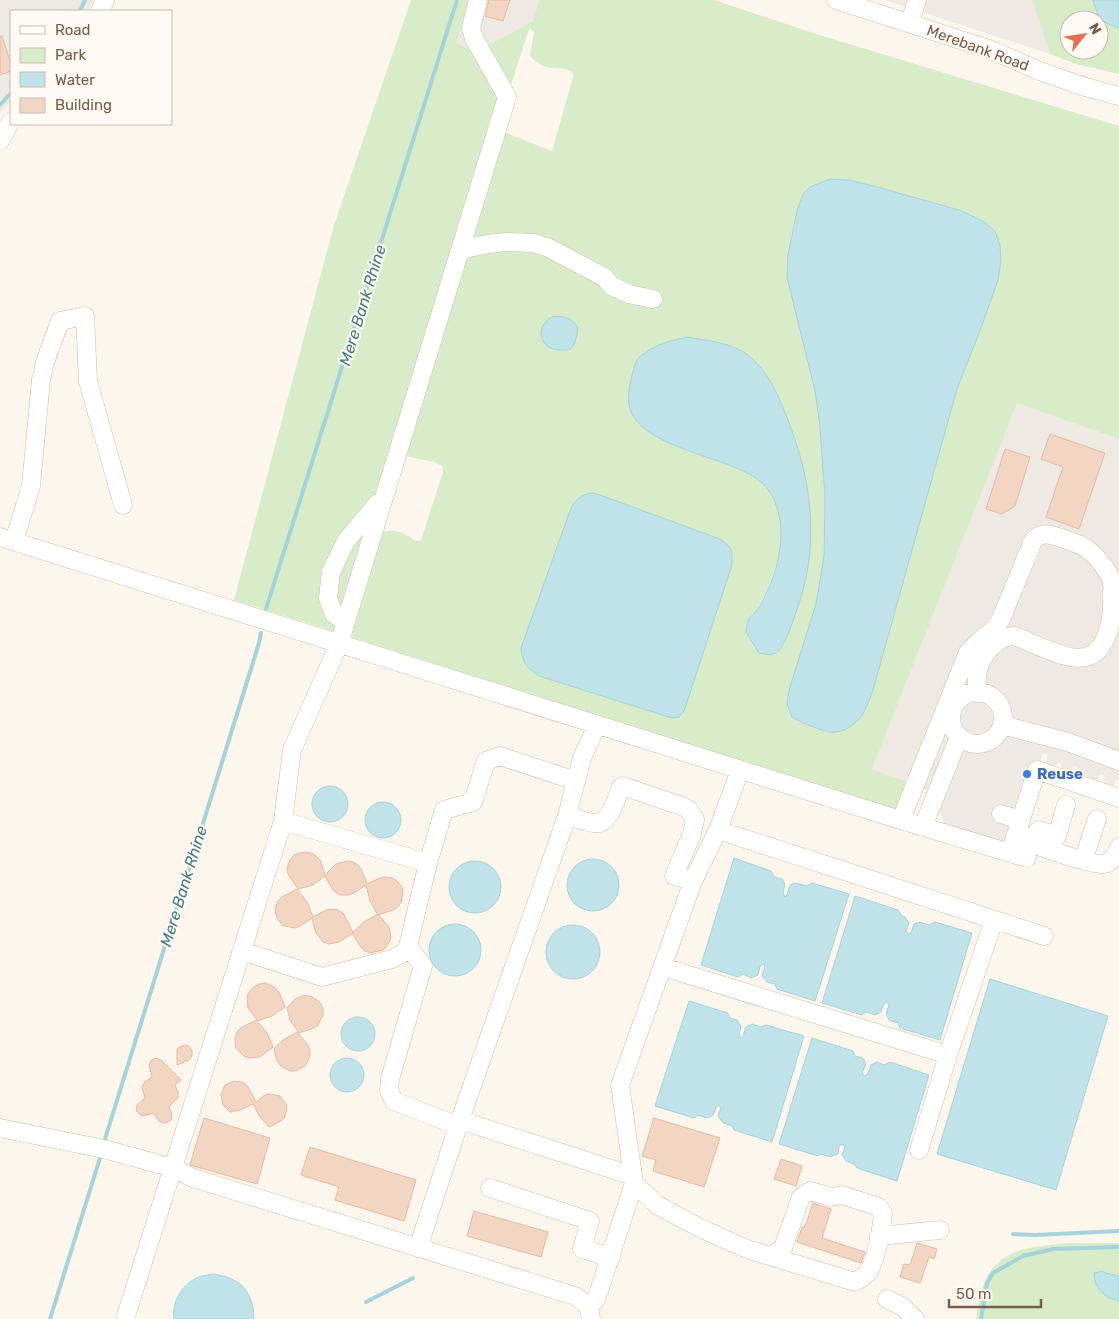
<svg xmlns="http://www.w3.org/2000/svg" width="1119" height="1319" font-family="Rubik,sans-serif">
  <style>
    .industrial { fill: #efe9e4 }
    .green { fill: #d8ecc9; fill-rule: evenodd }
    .water { fill: #bfe3e8; stroke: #a5d3da }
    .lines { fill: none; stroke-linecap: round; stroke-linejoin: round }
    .stream { stroke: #a5d3da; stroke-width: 4 }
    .building { fill: #f3d5c3; stroke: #e6bba3 }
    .minor-casing { stroke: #d1beb0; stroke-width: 19 }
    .minor { stroke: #fff; stroke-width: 18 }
    .shop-dot { fill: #3f7fe0; stroke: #fffaf3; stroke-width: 2 }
    .labels { text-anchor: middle; stroke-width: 4; stroke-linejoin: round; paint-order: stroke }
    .street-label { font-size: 15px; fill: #7a5c4d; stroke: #fffaf3 }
    .shop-label { font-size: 15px; font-weight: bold; fill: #366cbe; stroke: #fffaf3; text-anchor: start }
    .water-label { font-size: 16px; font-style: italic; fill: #437c86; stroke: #fffaf3 }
  </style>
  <rect width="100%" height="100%" fill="#fdf6ec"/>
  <!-- industrial -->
  <path class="industrial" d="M0,0H95L87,11H11V100L0,114Z
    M471,0H539L533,21L476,52L455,43Z
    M885,0H1032L1050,54Z
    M1017,402L1119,439V780H1116L1114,786L1103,783L1105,776L1100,774L1097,781L1076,775L1078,768L1074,766L1071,773L1060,770L1062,763L1058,762L1055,768L1045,765L1048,755L1043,753L1040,763L1034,762L1008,845L944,824L939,807L941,796L908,782L872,769Z"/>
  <!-- green -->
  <path class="green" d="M411,0H471L456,43L476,52L533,21L539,0H714L813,33L1119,126V439L1017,403L872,769L908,782L897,810L234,600L334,225ZM530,28L534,32L530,56C546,73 553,65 572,71L573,77L552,151L506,133L499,132L509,91L528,32ZM848,180L960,210L1001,261L998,280L981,328L957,389L873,690L866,710L856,723L787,704L789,690L816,604L824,557L825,498L820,426L815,391L787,277L788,255L792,233L797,211L803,194ZM687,337C707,340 727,343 745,353C763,364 770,386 778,403C784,415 791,426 795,437C799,447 800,457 803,467C819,533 809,587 781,648L748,621C765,600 773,580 779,553C783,534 783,515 773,498C769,491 765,485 759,480C750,472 738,469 728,465C709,458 689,452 671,444C659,438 649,431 639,424ZM401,455L434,462L442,466L443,472L421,540L416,541C403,532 394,528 378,533ZM732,555V565L688,699Z
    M1032,0H1093L1097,12L1110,25L1119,28V74L1076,64L1050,54ZM1069,20H1099V50H1069Z
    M1069,1243H1119V1276C1110,1274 1103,1271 1094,1273C1094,1288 1104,1298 1119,1301V1319H976C978,1306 980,1293 985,1281C999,1247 1038,1246 1069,1243Z"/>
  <!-- water -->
  <path class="water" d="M1093,0H1119V28C1101,23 1098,17 1093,0Z
    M830,179L848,180L870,185L959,210L983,221L995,231L1000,245L1001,261L998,280L981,328L957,389L873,690C870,697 868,706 864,712C859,721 848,731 836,732C826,734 801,722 792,717L787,704L789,690L816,604L824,557L825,498L820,426L815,391L787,277L788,255L797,211L803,194L810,187Z
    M554,316C565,317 572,317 578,328C577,334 576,343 572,347C569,351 565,350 561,350C539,351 533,325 554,316Z
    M687,337C705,340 733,343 748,355C768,372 777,392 786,415C806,464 816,515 808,567C805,585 800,602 794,618C791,627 783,651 774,654C769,655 764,654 759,653L746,632C746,629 747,624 748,621C749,618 753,615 755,612C759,608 762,602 765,596C778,571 787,532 776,505C773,495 765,484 756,478C725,457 647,448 631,412C627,403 629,388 631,379C633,373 634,365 637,360C637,359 641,356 642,355C656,344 670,341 687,337Z
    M593,493L600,495L720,539C733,549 732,548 732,565L688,699L684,711L679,717L672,718L539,676C526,667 523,664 521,648L571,508C577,498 582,494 593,493Z
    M312 804a18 18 0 1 1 36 0a18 18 0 1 1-36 0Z
    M365 820a18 18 0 1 1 36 0a18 18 0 1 1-36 0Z
    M734,858L771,871L774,877L782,879L785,884L783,893L785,897L787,895L790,885L795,883L807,886L812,883L849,894L815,1001L777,989L775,984L767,982L762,976L765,967L764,964L760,966L758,975L751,978L743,974L738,977L701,965Z
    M567 885a26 26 0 1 1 52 0a26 26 0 1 1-52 0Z
    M449 887a26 26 0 1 1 52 0a26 26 0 1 1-52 0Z
    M855,896L898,910L901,915L905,917L909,923L906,931L908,934L911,933L914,924L920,922L929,925L935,922L972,933L940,1040L900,1028L898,1023L889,1020L886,1014L889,1005L887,1002L884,1004L881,1012L875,1015L866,1012L862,1015L822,1003Z
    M429 950a26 26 0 1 1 52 0a26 26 0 1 1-52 0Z
    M546 952a27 27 0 1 1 54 0a27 27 0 1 1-54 0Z
    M990,979L1108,1016L1056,1190L937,1154Z
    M689,1001L728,1013L730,1018L737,1020L741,1026L739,1035L740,1038L743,1036L746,1027L752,1024L761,1027L766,1025L804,1036L772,1142L734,1130L732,1126L723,1123L718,1116L721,1108L719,1105L716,1107L713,1115L707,1118L698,1115L694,1118L655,1106Z
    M341 1034a17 17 0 1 1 34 0a17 17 0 1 1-34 0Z
    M812,1038L853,1051L855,1056L863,1058L866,1064L862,1073L864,1076L867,1075L871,1065L877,1062L884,1065L890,1062L929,1075L897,1181L857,1168L854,1164L846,1161L842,1155L845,1147L843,1144L839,1146L838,1154L830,1157L821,1154L818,1156L779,1144Z
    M330 1075a17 17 0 1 1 34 0a17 17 0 1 1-34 0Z
    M1102,1271L1106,1273L1119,1276V1301C1104,1298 1094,1288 1094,1273Z
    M213,1274C241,1278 253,1291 254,1319H174C171,1301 184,1281 202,1276C205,1275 210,1275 213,1274Z"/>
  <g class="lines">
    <!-- stream -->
    <path class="stream" d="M80,11L85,0
      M0,105L11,93
      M266,609L457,0
      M105,1139L259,643L261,633
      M1013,1234L1035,1235L1119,1231
      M366,1302L413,1278
      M50,1319L100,1158
      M981,1319L987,1283L993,1273L1023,1256L1053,1249L1119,1247"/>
  </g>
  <!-- building -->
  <path class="building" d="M489,0H510L503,21L485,16Z
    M0,36H2L11,64V71L0,75Z
    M1050,434L1105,453L1079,529L1046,517L1063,467L1041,459Z
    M1005,449L1030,457L1015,506L1002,514L986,509Z
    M305,852L311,853L316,856L320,860L325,875L336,864L347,861L353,862L358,865L361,869L367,884L380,878L386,877L392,878L397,881L401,886L403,891L401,902L398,907L393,910L378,915L370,901L366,885L354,893L349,895H340L333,890L325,876L313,885L298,889L289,876L287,871L288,865L290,860L294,855L300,853Z
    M297,889L307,902L313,917L326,910L336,909L343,913L346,918L353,933L339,942L329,944L323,942L316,933L312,918L300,926L295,928L284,926L280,922L277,918L275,912L276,906L278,901L282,897Z
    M378,914L389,927L391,938L389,943L383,950L371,953L365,951L361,947L352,933L364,922Z
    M265,983L270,985L275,988L279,992L285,1007L272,1016L257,1021L267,1033L273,1047L260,1057L249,1058L244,1056L236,1048L235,1043V1037L238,1031L242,1027L257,1020L248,1008L247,996L250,991L254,987L259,984Z
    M306,995L312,997L317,1000L321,1004L323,1009V1015L318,1025L314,1028L299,1033L290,1020L287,1008L295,999Z
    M297,1032L308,1045L310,1050V1056L305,1066L295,1071H290L280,1065L277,1061L274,1049L283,1040Z
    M186,1045L189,1046L192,1051V1056L189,1060L177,1065V1049L181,1046Z
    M156,1058L161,1060L181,1080L175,1085L178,1092V1097L169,1107L172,1115L171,1120L166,1123H164L159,1121L153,1113L143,1116L139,1114L136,1110L137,1105L145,1098L142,1087L145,1082L152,1077L149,1065L151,1060Z
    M234,1081L244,1083L248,1087L256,1102L265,1095L270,1094L280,1096L286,1104L287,1109L284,1118L281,1121L269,1127L260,1117L253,1104L240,1110L230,1112L223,1105L221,1095L225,1085Z
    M204,1118L270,1138L257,1184L190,1165Z
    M654,1118L720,1138L704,1187L653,1171L656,1160L642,1156Z
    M310,1147L416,1180L404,1221L335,1200L339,1187L301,1175Z
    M781,1159L802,1166L796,1186L774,1179Z
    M813,1203L831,1209L822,1238L865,1252L861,1263L797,1242L802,1227L804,1228L805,1224H806Z
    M474,1211L548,1232L541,1257L467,1236Z
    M917,1243L937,1249L934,1259L929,1257L920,1283L900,1277L904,1264L910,1265Z"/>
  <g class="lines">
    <defs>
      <path id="minor" d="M836,0L989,49L1037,70L1082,86L1119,96
        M100,11L105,0
        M910,23L917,0
        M0,141L11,121
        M460,250L482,245L505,242L533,243L547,247L604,277L612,286L629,294L653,299
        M0,537L894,818L1027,858
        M14,541L31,486L41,380L45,362L60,321L85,316L88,381L123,505
        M346,622L334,614L328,598L331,572L346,541L378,503
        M951 718a26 26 0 1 1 52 0a26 26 0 1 1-52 0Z
        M1002,725L1068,742L1119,761
        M1001,814L1021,820
        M567,816C576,818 585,822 594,823C610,826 616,799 621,787L623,786L684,807L689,810L695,819L692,834L674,876L693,881L620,1085L634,1183L599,1291L596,1299L588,1307
        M901,820L968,652L979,641L991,632L1001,619L1033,541C1043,530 1051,535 1064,539C1069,541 1076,543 1082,546C1094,552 1109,570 1112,583C1113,587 1112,591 1112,595C1113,612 1111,628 1103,643C1088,672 1051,651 1029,642C1024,640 1019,637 1014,636C1003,636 992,644 986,653C977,665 975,679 978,693
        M283,821L428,863
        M923,827L959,737
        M718,830L740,770
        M1031,839L1039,830L1057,836L1066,805
        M1086,852L1097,819
        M1010,853L1037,770L1119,798
        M1018,855L1025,837C1032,839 1035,844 1041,847C1052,851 1093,865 1103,864C1112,863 1116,854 1119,847
        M693,881L718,830L1044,936
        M242,951L322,977L392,959L410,949
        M663,967L948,1055L994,920
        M460,1120L633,1176
        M458,1126L394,1101L389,1091L390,1079L423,966L408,946L428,863L444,810L473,802L486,761L500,756L576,781
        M0,1128L104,1149L173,1168L193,1178L575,1296C585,1303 590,1306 591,1319
        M919,1150L948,1055
        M634,1183L657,1205L700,1228L733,1243L750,1250L855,1282C859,1279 866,1276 868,1272C876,1260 882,1228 883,1213L879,1207L842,1195L831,1197L810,1191L801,1197L783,1248L771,1256
        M490,1188L590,1221L582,1249L611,1257
        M879,1236L940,1230
        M418,1248L460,1120L567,816L582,758L597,725
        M887,1299L903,1307L915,1319
        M125,1319L283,821L292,750L339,644L507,97L474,38L471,28L478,0"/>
    </defs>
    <!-- minor casing -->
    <use href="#minor" class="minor-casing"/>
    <!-- minor -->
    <use href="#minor" class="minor"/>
  </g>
  <!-- markers -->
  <circle class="shop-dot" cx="1027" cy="774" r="5"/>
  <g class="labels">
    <!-- street labels -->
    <g class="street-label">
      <text transform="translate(978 48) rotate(20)" y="5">Merebank Road</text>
    </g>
    <!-- shop labels -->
    <g class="shop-label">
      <text x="1037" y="779">Reuse</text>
    </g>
    <!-- water labels -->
    <g class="water-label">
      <text transform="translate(362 305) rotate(-73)" y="6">Mere Bank Rhine</text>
      <text transform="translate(183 886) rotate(-73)" y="6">Mere Bank Rhine</text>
    </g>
  </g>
  <!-- legend -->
  <rect x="10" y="10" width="162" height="115" fill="#fffaf3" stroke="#cabbb1"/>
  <rect x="20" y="26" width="25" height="8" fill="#ffffff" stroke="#cabbb1"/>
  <text x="55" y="35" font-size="15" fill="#7a5c4d">Road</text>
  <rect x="20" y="48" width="25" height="15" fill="#d8ecc9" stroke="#cabbb1"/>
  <text x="55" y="60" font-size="15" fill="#7a5c4d">Park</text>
  <rect x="20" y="72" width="25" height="15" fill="#bfe3e8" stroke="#cabbb1"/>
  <text x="55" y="85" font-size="15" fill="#7a5c4d">Water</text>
  <rect x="20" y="98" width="25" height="15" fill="#f3d5c3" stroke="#cabbb1"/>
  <text x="55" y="110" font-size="15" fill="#7a5c4d">Building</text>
  <!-- north arrow -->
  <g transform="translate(1084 35) rotate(60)"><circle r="24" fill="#fffaf3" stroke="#cabbb1"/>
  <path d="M0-4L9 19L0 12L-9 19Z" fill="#e76f51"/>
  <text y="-8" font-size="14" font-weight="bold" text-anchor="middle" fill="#7a5c4d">N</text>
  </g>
  <!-- scale -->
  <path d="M949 1299v8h92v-8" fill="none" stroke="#7a5c4d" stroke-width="2.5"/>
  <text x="956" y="1299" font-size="15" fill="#7a5c4d" stroke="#fffaf3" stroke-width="4" paint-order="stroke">50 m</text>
</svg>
